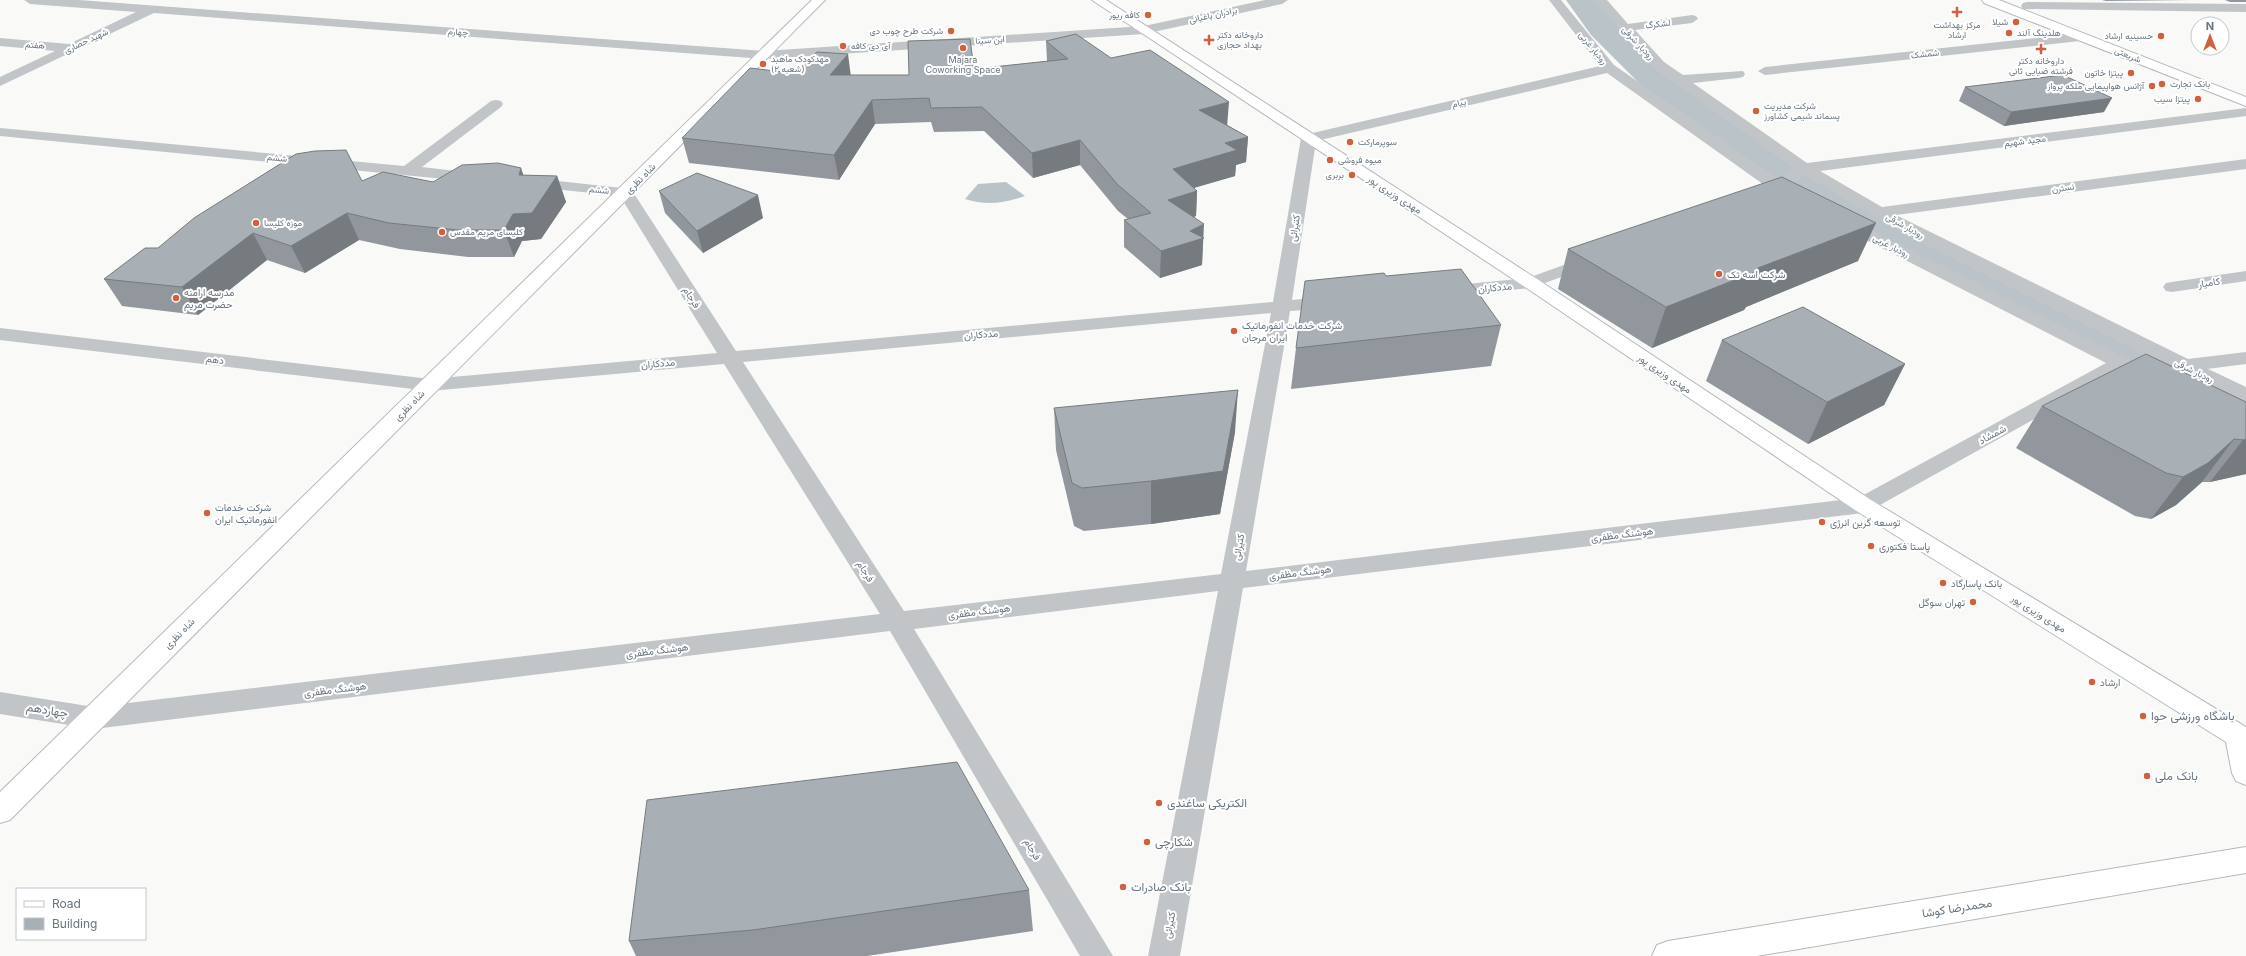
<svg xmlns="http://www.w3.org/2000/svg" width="2246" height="956" font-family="Inter,Vazirmatn,sans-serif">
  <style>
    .water { fill: #bac4c8 }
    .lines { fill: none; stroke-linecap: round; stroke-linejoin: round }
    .river { fill: #bac4c8; fill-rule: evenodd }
    .major-casing { stroke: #b4b9bc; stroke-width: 2 }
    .minor { fill: #c1c5c8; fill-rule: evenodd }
    .major { fill: #fff; fill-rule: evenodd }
    .wall { fill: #91979c }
    .shaded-wall { fill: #767b7f }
    .building { fill: #a9b0b5; stroke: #767b7f }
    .poi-dot { fill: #d2603f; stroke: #fff; stroke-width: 1.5 }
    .labels { text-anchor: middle; stroke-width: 4; stroke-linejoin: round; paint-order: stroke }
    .far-poi-label { font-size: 9px; fill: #66757f; stroke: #fff; text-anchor: start }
    .far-street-label { font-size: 9px; fill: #66757f; stroke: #fff }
    .street-label { font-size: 10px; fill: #66757f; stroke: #fff }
    .poi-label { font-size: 10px; fill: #66757f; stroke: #fff; text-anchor: start }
    .near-street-label { font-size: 12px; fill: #66757f; stroke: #fff }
    .near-poi-label { font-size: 12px; fill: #66757f; stroke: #fff; text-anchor: start }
  </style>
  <rect width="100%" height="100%" fill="#f9f9f7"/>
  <!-- water -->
  <path class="water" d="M1006,182L1025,196C1004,203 987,206 965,199L978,184Z"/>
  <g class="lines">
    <!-- river -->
    <path class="river" d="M1566,0H1597L1613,21L1667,73L1776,153L1953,248L2246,387V423L2228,418L1923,266L1748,169L1643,87L1591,35Z"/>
    <defs>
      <path id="major" d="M812,0H825L10,820L0,823V792Z
        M1092,0H1106L1537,279L1871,500L2246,727V785L2236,781L2232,773L2226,742L1855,510L1525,287Z
        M1982,0H1999L2246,97V106L1984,3Z
        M2246,847V873L1757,956H1652L1657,945L1668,941Z"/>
    </defs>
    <!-- major casing -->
    <use href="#major" class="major-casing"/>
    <!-- minor -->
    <path class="minor" d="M24,0H79L764,51L1144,26L1265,0H1288L1282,4L1144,34L764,59L154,13L0,86V77L55,51L0,46V38L69,44L136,12L30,4Z
      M1549,0H1561L1614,65L1779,180L1794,168L1654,68L1594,0H1607L1628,24L1692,15L1696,16L1698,19L1692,23L1635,30L1664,62L1683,75L1743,71L1745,74L1743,77L1738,78L1693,83L1807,163L2246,108V116L1820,171L1882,207L2246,159V169L1896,215L2188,359L2246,352V364L2207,369L2246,388V402L2175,370L1893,228L1805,175L1790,187L1797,194L1795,197L1789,199L1778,194L1763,199L1757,197L1755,194L1757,191L1767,187L1607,73L1316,141L1292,300L1332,296L1339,298L1341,302L1339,306L1332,308L1290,311L1246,571L1858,498L2106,363L1837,225L1835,221L1837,217L1843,216L2138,364L2141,368L2138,372L2131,374L2121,371L1871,510L1863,513L1243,588L1180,956H1148L1218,591L914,629L1113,956H1080L890,631L94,729L0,714V692L94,707L880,614L724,364L430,391L0,340V328L430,379L717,353L620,196L525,186L523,183L525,180L531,178L631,189L736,351L1273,302L1301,138L1304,135L1600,66ZM1271,313L1221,574L904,611L743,362Z
      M2027,2L2246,4V12L2023,9L2021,6L2023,3Z
      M2084,33L2091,37L2089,40L1765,75L1758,71L1765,67Z
      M496,100L501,101L503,104L501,107L422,167L481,174L483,177L481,180L475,182L0,136V128L404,166L491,101Z
      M1591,255L1597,256L1600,260L1597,264L1531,288L1446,296L1440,295L1437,291L1440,287L1446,286L1528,278Z
      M2246,271V281L2172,292L2166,291L2163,287L2166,283L2172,282Z"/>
    <!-- major -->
    <use href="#major" class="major"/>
  </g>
  <!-- wall -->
  <path class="wall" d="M2102,0H2192L2106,1Z
    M2225,0H2246V2H2230Z
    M1046,41L1111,58L1248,137L1246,162L1236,165L1235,176L1194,188L1197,191L1196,216L1194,217L1203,238L1202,265L1160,278L1124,247V220L1128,219L1118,211L1080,165L1033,178L984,131L934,132L931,122L875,124L839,180L689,163L682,138L792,73L851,75H909L974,69L1047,61Z
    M1965,87L2104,112L2004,126L1959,101Z
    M524,175L557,176L566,202L541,239L522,241L514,257H468L400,249L359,240L305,273L267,260L198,315L122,306L104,279L158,248L362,181L433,182Z
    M659,191L763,218L703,253L665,213Z
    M1568,249L1858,261L1746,307L1744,310L1652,348L1558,289Z
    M1386,276L1501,325L1491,366L1291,389L1296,348Z
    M1722,340L1905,364L1884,405L1808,444L1706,381Z
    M2246,402V474L2210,482H2202L2176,505L2151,519L2135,516L2016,448L2042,406Z
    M1054,408L1235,432L1220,514L1151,524L1084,531L1074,526L1056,450Z
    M1029,890L1033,931L867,956H636L629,941Z"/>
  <!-- shaded-wall -->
  <path class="shaded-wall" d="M848,54L851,77L830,75Z
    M2112,98L2104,112L2004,126L2011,112Z
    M872,100L875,124L839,180L834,155Z
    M1229,102L1227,127L1199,110Z
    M1248,137L1246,162L1236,165L1235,176L1172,194L1173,169L1225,143Z
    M1080,140V165L1033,178L1032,153Z
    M521,168L530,194L519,175Z
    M557,176L566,202L541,239L522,241L514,257L504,230L513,214Z
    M1197,191L1196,216L1167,226L1168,200Z
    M758,195L763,218L703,253L697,231Z
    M347,213L359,240L305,273L291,246Z
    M1876,223L1858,261L1746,307L1744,310L1652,348L1666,307L1758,268Z
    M1204,224L1202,265L1160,278L1161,251L1190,231Z
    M253,233L267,260L198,315L182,287Z
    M1905,364L1884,405L1808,444L1827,402Z
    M1238,390L1235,432L1220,514L1151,524V481Z
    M2234,439L2202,482L2176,505L2151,519L2183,477Z
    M2246,439V474L2210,482L2243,440Z"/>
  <!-- building -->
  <path class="building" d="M1076,34L1111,58L1150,50L1229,102L1199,110L1248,137L1225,143L1237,150L1173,169L1197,191L1168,200L1204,224L1190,231L1204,238L1161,251L1124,220L1151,213L1118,185L1080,140L1032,153L982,107L931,108L929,98L872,100L834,155L682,138L750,68L792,73L817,52L848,54L830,75H909L908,41L970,39L974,69L1068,59L1046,41Z
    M2063,75L2112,98L2011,112L1965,87Z
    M346,150L362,181L383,172L433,182L462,165L498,163L521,168L519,175L557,176L532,213L513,214L504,230H458L389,223L347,213L291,246L253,233L182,287L104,279L145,248H158L194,218L296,154L315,151Z
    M697,173L758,195L697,231L659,191Z
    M1782,177L1876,223L1758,268L1760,270L1666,307L1568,249Z
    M1461,269L1501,325L1296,348L1305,281L1384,273L1386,276Z
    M1803,307L1905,364L1827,402L1722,340Z
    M2146,354L2246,402V439L2243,440L2234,439L2208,463L2183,477L2166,473L2042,406Z
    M1238,390L1223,471L1151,481L1082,488L1072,483L1054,408Z
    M957,762L1029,890L753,930L629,941L647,800Z"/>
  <!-- markers -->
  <g class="poi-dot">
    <path d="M1955 6h4v4h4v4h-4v4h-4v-4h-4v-4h4z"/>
    <circle cx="1148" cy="15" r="4"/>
    <circle cx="2016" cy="22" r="4"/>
    <circle cx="951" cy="31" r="4"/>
    <circle cx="2009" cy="33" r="4"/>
    <circle cx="2161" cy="36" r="4"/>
    <path d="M1207 34h4v4h4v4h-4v4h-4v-4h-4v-4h4z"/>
    <circle cx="843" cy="46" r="4"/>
    <circle cx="963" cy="48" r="4"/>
    <path d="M2039 43h4v4h4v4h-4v4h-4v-4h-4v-4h4z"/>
    <circle cx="763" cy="64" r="4"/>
    <circle cx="2131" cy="73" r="4"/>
    <circle cx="2162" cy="84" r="4"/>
    <circle cx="2152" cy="86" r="4"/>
    <circle cx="2198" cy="99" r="4"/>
    <circle cx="1756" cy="111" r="4"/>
    <circle cx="1350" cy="142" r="4"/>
    <circle cx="1330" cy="160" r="4"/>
    <circle cx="1352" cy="175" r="4"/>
    <circle cx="256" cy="223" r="4"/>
    <circle cx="442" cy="232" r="4"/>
    <circle cx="1719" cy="274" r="4"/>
    <circle cx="176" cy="298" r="4"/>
    <circle cx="1234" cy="331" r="4"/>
    <circle cx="207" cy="513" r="4"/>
    <circle cx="1822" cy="522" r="4"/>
    <circle cx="1871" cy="546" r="4"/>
    <circle cx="1943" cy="583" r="4"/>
    <circle cx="1973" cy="602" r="4"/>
    <circle cx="2092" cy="682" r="4"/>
    <circle cx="2143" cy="716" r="4"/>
    <circle cx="2147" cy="776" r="4"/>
    <circle cx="1159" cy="803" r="4"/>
    <circle cx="1147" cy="842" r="4"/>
    <circle cx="1123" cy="887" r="4"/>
  </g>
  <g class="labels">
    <!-- far-poi labels -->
    <g class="far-poi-label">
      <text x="1140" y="18" text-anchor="end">کافه ریور</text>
      <text x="2008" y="25" text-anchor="end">شیلا</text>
      <text x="1957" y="28" text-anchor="middle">مرکز بهداشت<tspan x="1957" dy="10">ارشاد</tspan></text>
      <text x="943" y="34" text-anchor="end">شرکت طرح چوب دی</text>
      <text x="2017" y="36">هلدینگ آلند</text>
      <text x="1217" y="38">داروخانه دکتر<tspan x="1217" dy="10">بهداد حجازی</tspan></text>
      <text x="2153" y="39" text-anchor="end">حسینیه ارشاد</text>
      <text x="851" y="49">آی دی کافه</text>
      <text x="771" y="62">مهدکودک ماهبد<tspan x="771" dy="10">(شعبه ۲)</tspan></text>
      <text x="963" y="63" text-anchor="middle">Majara<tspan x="963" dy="10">Coworking Space</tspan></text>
      <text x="2041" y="64" text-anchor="middle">داروخانه دکتر<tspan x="2041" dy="10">فرشته ضیایی ثانی</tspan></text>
      <text x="2123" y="76" text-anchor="end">پیتزا خاتون</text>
      <text x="2170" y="87">بانک تجارت</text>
      <text x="2144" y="89" text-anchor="end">آژانس هواپیمایی ملکه پرواز</text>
      <text x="2190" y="102" text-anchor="end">پیتزا سیب</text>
      <text x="1764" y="109">شرکت مدیریت<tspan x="1764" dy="10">پسماند شیمی کشاورز</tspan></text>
      <text x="1358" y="145">سوپرمارکت</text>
      <text x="1338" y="163">میوه فروشى</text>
      <text x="1344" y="178" text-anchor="end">بربرى</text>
      <text x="264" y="226">موزه کلیسا</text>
      <text x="450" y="235">کلیسای مریم مقدس</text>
    </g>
    <!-- far-street labels -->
    <g class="far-street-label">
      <text transform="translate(1213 15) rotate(-12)" y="3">برادران باغیانی</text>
      <text transform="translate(1658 24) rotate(-7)" y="3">لشکرگ</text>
      <text transform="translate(458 32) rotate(4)" y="3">چهارم</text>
      <text transform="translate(990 40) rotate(-4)" y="3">ابن سینا</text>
      <text transform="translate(86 41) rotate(-25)" y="3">شهید حصاری</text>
      <text transform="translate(1638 43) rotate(47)" y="3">رودبار شرقی</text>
      <text transform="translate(35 45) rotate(5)" y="3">هفتم</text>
      <text transform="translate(1593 48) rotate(51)" y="3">رودبار غربی</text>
      <text transform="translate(1925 54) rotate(-6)" y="3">شمشک</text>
      <text transform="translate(2128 55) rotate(22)" y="3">شریعتی</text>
      <text transform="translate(1459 103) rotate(-13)" y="3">پیام</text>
      <text transform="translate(2025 141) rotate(-7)" y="3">مجید شهیم</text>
      <text transform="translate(277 158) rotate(5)" y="3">ششم</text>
      <text transform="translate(2063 188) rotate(-8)" y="3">نسترن</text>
      <text transform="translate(599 190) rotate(6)" y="3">ششم</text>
      <text transform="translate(1905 226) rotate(29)" y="3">رودبار شرقی</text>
      <text transform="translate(1891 246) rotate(27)" y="3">رودبار غربی</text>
      <text transform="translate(2194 371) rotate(26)" y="3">رودبار شرقی</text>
    </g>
    <!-- street labels -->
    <g class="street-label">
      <text transform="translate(640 178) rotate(-45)" y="4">شاه نظری</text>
      <text transform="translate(1395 194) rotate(33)" y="4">مهدی وزیری پور</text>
      <text transform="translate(1294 228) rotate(-81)" y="4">کتیرائی</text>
      <text transform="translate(2209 282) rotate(-9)" y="4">کامیار</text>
      <text transform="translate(1495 287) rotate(-5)" y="4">مددکاران</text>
      <text transform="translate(692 297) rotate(57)" y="4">فرجام</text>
      <text transform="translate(981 334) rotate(-5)" y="4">مددکاران</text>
      <text transform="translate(215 359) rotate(7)" y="4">دهم</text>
      <text transform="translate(658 363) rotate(-5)" y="4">مددکاران</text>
      <text transform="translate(1665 373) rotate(34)" y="4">مهدی وزیری پور</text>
      <text transform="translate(409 405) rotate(-45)" y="4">شاه نظری</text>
      <text transform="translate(1992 434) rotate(-29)" y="4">شمشاد</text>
      <text transform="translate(1622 534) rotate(-7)" y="4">هوشنگ مظفری</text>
      <text transform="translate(1238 547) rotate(-80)" y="4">کتیرائی</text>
      <text transform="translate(866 571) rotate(58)" y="4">فرجام</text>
      <text transform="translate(1300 572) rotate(-7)" y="4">هوشنگ مظفری</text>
      <text transform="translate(979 611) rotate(-7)" y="4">هوشنگ مظفری</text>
      <text transform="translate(2039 613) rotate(32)" y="4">مهدی وزیری پور</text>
      <text transform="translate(179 633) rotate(-45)" y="4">شاه نظری</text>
      <text transform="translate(657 650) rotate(-7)" y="4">هوشنگ مظفری</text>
      <text transform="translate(335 689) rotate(-7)" y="4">هوشنگ مظفری</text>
      <text transform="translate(1033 849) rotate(59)" y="4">فرجام</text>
      <text transform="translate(1169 925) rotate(-80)" y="4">کتیرائی</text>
    </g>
    <!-- poi labels -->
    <g class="poi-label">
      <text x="1727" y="278">شرکت اسه تک</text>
      <text x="184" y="296">مدرسه ارامنه<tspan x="184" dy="12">حضرت مریم</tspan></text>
      <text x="1242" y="329">شرکت خدمات انفورماتیک<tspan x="1242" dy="12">ایران مرجان</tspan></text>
      <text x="215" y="511">شرکت خدمات<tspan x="215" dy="12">انفورماتیک ایران</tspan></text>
      <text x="1830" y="526">توسعه گرین انرژی</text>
      <text x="1879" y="550">پاستا فکتورى</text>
      <text x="1951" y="587">بانک پاسارگاد</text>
      <text x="1965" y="606" text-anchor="end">تهران سوگل</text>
      <text x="2100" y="686">ارشاد</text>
    </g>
    <!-- near-street labels -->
    <g class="near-street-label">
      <text transform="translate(47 710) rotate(9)" y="4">چهاردهم</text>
      <text transform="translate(1957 908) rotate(-9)" y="4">محمدرضا کوشا</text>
    </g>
    <!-- near-poi labels -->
    <g class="near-poi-label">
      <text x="2151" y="720">باشگاه ورزشی حوا</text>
      <text x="2155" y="780">بانک ملی</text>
      <text x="1167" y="807">الکتریکی ساغندی</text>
      <text x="1155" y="846">شکارچی</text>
      <text x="1131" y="891">بانک صادرات</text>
    </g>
  </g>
  <!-- legend -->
  <rect x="16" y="888" width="130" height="52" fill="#ffffff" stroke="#c2c8cc"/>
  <rect x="24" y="901" width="20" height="6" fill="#ffffff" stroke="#c2c8cc"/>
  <text x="52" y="908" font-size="12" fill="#66757f">Road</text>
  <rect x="24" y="918" width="20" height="12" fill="#a9b0b5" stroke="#c2c8cc"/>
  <text x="52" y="928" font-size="12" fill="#66757f">Building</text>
  <!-- north arrow -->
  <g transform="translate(2210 36)"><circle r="19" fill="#ffffff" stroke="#c2c8cc"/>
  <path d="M0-3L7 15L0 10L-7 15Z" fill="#d2603f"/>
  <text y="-6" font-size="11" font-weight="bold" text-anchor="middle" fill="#66757f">N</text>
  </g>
</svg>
